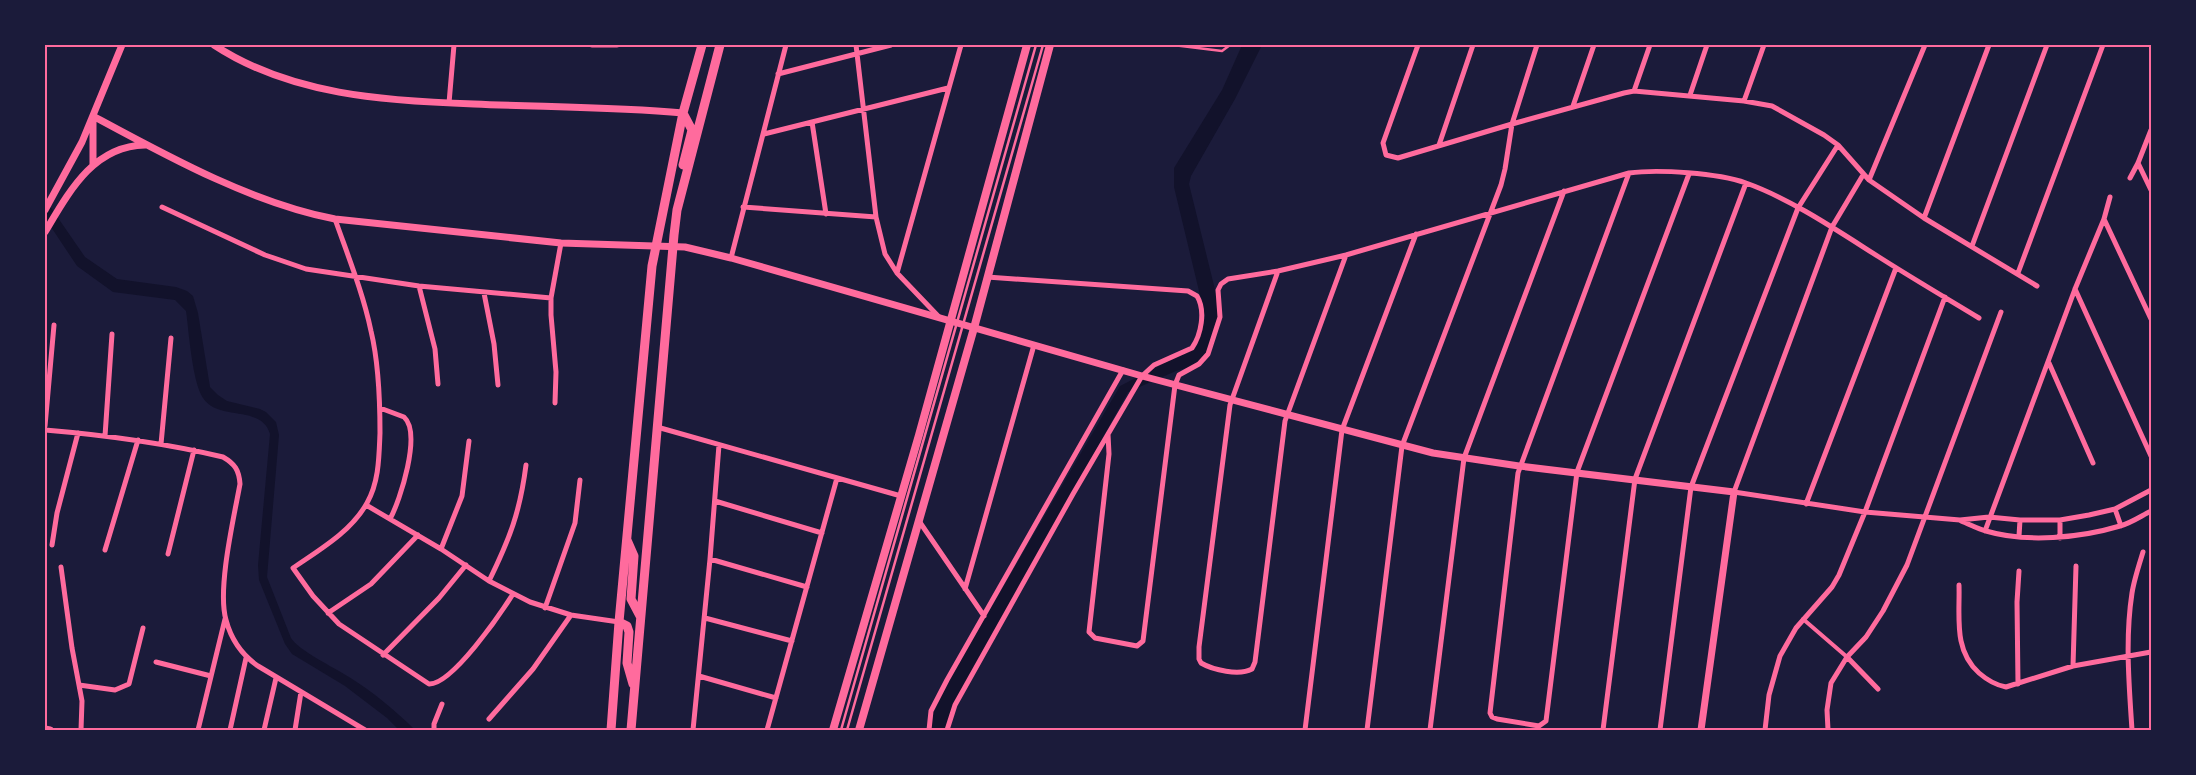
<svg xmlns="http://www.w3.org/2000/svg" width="2196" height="775" font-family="'Archivo Narrow',sans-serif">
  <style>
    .water { fill: #12122b }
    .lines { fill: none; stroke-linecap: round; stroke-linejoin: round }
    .service { stroke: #ff6b9d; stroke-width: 2.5 }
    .pedestrian { stroke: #ff6b9d; stroke-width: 4 }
    .minor { stroke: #ff6b9d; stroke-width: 5 }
    .tertiary { stroke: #ff6b9d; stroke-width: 7 }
    .secondary { stroke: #ff6b9d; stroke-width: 8 }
    .primary { stroke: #ff6b9d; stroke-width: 9 }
    .neatline { fill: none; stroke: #ff6b9d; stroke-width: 2 }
  </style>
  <rect width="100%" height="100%" fill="#1b1b3a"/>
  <!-- water -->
  <path class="water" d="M1242,45H1262L1235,99L1191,176L1189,184L1221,314L1208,354L1199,364L1176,371L1128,392L955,705L947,730H930L931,711L1120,386L1196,347L1205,316L1174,187V168L1222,90Z
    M45,199L85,257L117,279L176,287L187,291L193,296L198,313L210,387L218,395L227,401L260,409L266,412L276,422L279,435L267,577L291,638C298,650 335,668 349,677C373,692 395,710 415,730H399L387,718L345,686L292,654L285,644L259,580L258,565L270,434C261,404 219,422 203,398C192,381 189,332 186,311L175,300L113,292L77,266L45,218Z"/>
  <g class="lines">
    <!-- service -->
    <path class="service" d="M1173,45L1222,51L1230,45
      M841,730L1036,45
      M847,730L1043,45"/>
    <!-- pedestrian -->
    <path class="pedestrian" d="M1803,619L1847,657"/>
    <!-- minor -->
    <path class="minor" d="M592,45H617
      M856,45L876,217L885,254L897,273L939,317
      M1418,45L1383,143L1386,155L1398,158L1512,124L1624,93L1634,91L1744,101L1772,106L1824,135L1838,145L1869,180L1924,218L2037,286
      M778,74L891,45
      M1634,91L1650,45
      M1690,95L1707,45
      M1744,101L1764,45
      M449,103L454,45
      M1573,106L1594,45
      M812,122L826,214
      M764,134L948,88
      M1439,145L1473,45
      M2138,163L2151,190
      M1629,173L1518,473L1490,713L1492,717L1497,719L1539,726L1546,721L1577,472L1689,174
      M1863,175L1832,227L1734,492L1865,512L1960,520L1989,517L2020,520H2060L2089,515L2115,509L2151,490
      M2130,178L2138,163L2151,130
      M1869,180L1925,45
      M162,207L265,255L306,269L419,286L551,298
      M743,207L876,217
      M1924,218L1989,45
      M335,219C348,256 363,293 371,331C379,364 380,399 380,433C379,457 379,482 367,503C351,532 319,550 293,568L313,596L339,624L429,684C452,685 501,613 513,594
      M2104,219L2151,319
      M1972,246L2047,45
      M731,258L786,45
      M1278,271L1230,405L1199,647V659L1201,663C1213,670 1239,676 1252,669L1255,662L1285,421L1346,255
      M897,273L961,45
      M2018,273L2103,45
      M419,286L435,349L438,384
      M2075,289L2151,456
      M484,293L494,344L498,385
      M2049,363L2093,463
      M555,403L556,372L551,315V298L561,243
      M380,408L404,417C422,433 400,501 390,519
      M45,426L54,325
      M657,427L901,496
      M45,430C105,435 164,443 223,457C235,464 239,470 240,484C234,517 217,589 226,620C231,639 242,655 258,666L365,730
      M1108,434L1109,454L1089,632L1095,638L1137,646L1143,641L1175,385L1179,375L1199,364L1208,354L1220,317L1218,290L1221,284L1228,279L1278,271L1346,255L1629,173C1658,169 1718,173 1746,183C1791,199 1838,231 1879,257C1912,278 1946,298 1979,318
      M105,436L112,334
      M161,444L171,338
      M715,501L822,533
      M1806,504L1896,268
      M366,505L441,549L489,581L530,602L571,615L619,622
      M2115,509L2121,526
      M919,521L984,616
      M1961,521C1969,524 1978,529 1986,531C2026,543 2080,538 2120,526C2131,523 2141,516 2151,511
      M1985,531L2075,289L2104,219L2110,197
      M2019,536L2020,520
      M2060,538V520
      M52,545L57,513L78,433
      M441,549L462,496L469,441
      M105,550L138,440
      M168,554L194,450
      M710,559L807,587
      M61,567L72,648L82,701L81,730
      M489,581C510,538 520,512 526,465
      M1959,585C1960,616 1953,650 1979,673C1987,680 1995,685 2006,687L2073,666L2151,652
      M965,589L1034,345
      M545,608L575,523L580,480
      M328,613L371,584L418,535
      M705,618L792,641
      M383,655L439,598L466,565
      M1847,657L1878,689
      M156,662L211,676
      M2073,666L2076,566
      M699,676L776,698
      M2018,684L2017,602L2019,571
      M79,685L115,690L129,684L143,628
      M489,719L533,669L571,615
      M198,730L225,619
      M230,730L246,658
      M264,730L276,678
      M295,730L301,692
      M434,730V724L442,704
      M693,730L710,559L719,445
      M767,730L837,478
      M929,730L931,711L947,680L1123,370
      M947,730L955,705L1073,494L1142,376L1154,365L1192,348C1201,335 1206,311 1197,296L1188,291L987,277
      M1305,730L1342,430L1416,234
      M1367,730L1402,446L1501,185L1505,169L1512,124L1537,45
      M1430,730L1464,458L1564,191
      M1603,730L1635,479L1746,183
      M1660,730L1691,487L1798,208L1838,145
      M1765,730L1769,695L1780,656L1796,628L1832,587L1839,575L1865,512L1945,297
      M1828,730L1827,710L1831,683L1847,657L1866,637L1883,611L1907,565L2001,312
      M2132,730C2129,684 2125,639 2132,593C2134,580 2139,565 2143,552"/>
    <!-- tertiary -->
    <path class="tertiary" d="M214,45C290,95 385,101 474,104C543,107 614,107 683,113
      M93,116C167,156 252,203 335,219L561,243L685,247L731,258L1142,376L1433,453L1519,466L1734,492L1701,730
      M93,165V119
      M45,210L82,142L122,45
      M45,232C69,192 93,146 145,145
      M45,729L50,730"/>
    <!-- secondary -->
    <path class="secondary" d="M833,730L919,435L1027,45
      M859,730L974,328L1050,45"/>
    <!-- primary -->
    <path class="primary" d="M683,165L692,130L683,113
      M627,540L634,556L631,599L640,616
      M619,622L627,626L629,632L627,663L633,684
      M611,730L619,622L652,266L683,113L702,45
      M631,730L674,235L677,210L720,45"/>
  </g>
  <!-- border -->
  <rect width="2196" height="775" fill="none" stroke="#1b1b3a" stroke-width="92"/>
  <rect x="46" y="46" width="2104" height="683" class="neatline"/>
</svg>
